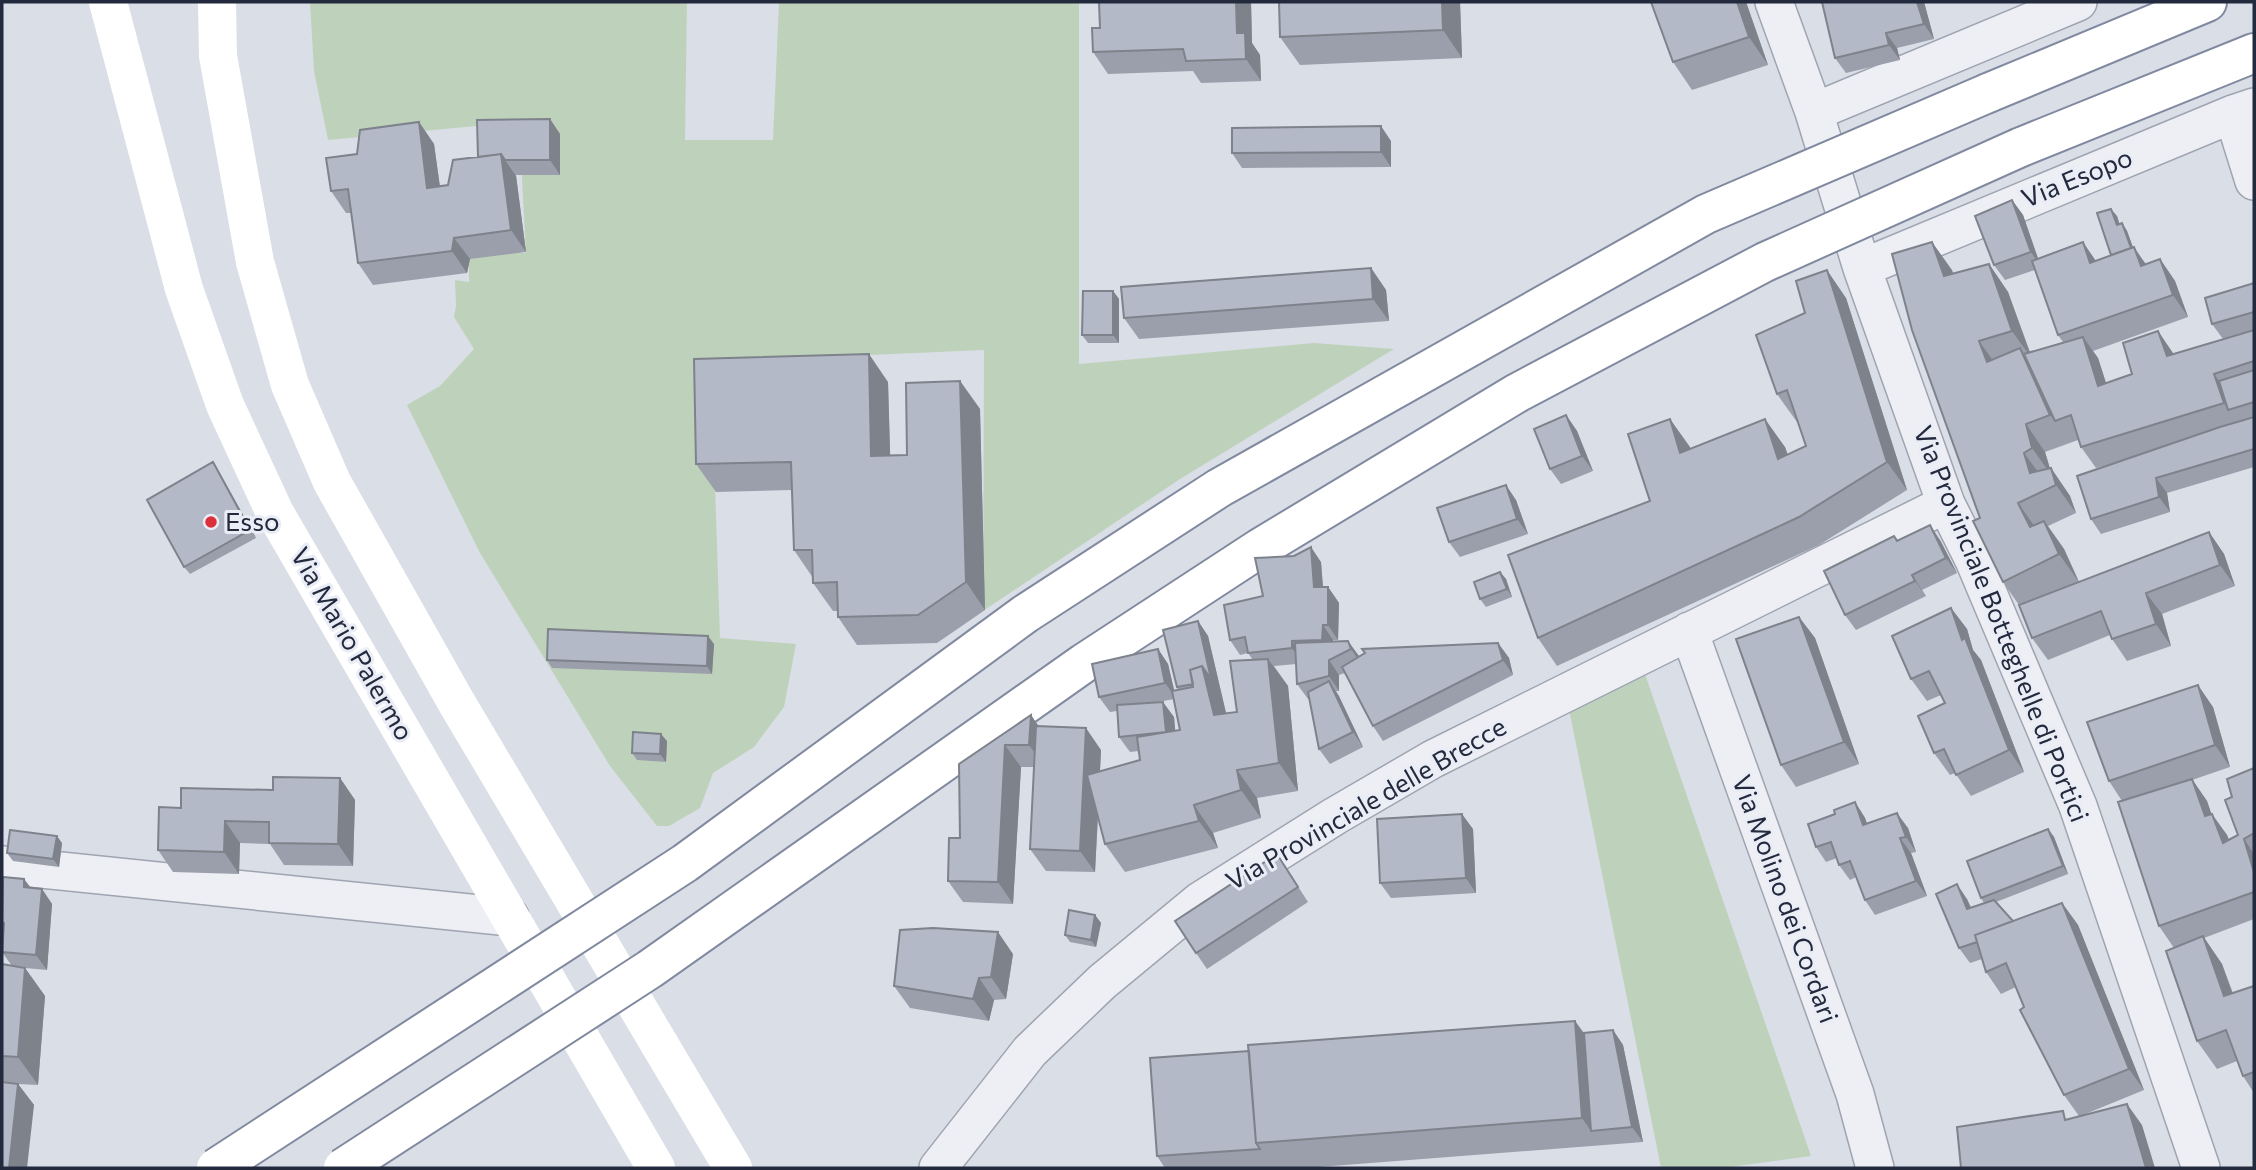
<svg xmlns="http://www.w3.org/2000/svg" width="2256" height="1170" font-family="Commissioner,sans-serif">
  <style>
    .green { fill: #bed2bb }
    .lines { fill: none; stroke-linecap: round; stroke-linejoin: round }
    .street-casing { stroke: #9fa4b1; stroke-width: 40 }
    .highway-casing { stroke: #80899f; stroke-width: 42 }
    .street { stroke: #edeff5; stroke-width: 37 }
    .secondary { stroke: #fff; stroke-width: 38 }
    .highway { stroke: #fff; stroke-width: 38 }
    .highway-bridge-casing { stroke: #80899f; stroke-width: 42; stroke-linecap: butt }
    .highway-bridge { stroke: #fff; stroke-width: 38 }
    .wall { fill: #9b9fab; fill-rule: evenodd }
    .shaded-wall { fill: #7e828b }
    .building { fill: #b4b9c7; stroke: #7e828b; stroke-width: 2 }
    .poi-dot { fill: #db3039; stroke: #eaedf5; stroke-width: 2.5 }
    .labels { text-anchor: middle; stroke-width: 6; stroke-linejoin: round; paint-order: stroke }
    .street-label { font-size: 26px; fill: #232a3e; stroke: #eaedf5 }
    .poi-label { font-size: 26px; fill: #232a3e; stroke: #eaedf5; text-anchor: start }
  </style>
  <rect width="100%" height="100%" fill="#dadee7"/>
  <!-- green -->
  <path class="green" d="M310,2H687L685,140H773L779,2H1079V364L1314,343L1394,349L1180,479L983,611L984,350L711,362L720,638L796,644L784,707L754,747L713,773L700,808L669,826H657L610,766L480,553L407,405L440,386L474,349L454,317L456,306L455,280L469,282V254L526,253L519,122L328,140L314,71Z
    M1645,674L1811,1156L1723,1168H1661L1569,709Z"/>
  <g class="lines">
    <defs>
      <path id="street" d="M1774,2L1814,112L1862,268L1946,504L1974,560L2078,806L2201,1168
        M1814,112L2078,2
        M2233,114L2254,181
        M1862,268L2233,114L2254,107
        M1689,631L1855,1094L1875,1168
        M2,865L510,917
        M938,1168L1030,1051L1102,982L1200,901L1335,816L1433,759L1946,504"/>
      <path id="highway" d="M1988,93L2207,2
        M2021,147L2254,53"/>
    </defs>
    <!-- street casing -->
    <use href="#street" class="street-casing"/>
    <!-- highway casing -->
    <use href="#highway" class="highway-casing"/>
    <!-- street -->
    <use href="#street" class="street"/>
    <!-- secondary -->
    <path class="secondary" d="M108,2L184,289L225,405L275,513L656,1168
      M217,2L218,56L255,262L290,385L332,482L455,700L733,1168"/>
    <!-- highway -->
    <use href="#highway" class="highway"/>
    <defs>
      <path id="highway-bridge" d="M216,1168L685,863L1025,614L1219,488L1706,214L1988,93
        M343,1168L650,969L1084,663L1260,548L1517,393L1765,262L2021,147"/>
    </defs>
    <!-- highway-bridge casing -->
    <use href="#highway-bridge" class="highway-bridge-casing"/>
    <!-- highway-bridge -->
    <use href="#highway-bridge" class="highway-bridge"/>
  </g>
  <!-- wall -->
  <path class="wall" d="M1099,2H1251L1252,43L1260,55L1261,81L1201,83L1193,71L1108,74L1093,52L1100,28Z
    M1460,2L1462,58L1300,65L1280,37Z
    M1651,2H1746L1768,65L1692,90L1673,62Z
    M1822,2H1924L1934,39L1897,48L1900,60L1846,73L1835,58Z
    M550,119L560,134V175H516L526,252L470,259L467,273L373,285L358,263L351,213H346L331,191L357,154L419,122L434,144L440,186L448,185L478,157Z
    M1391,141V167L1242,168L1232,153Z
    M2012,200L2023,215L2038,259L2096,261L2111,255L2117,216L2119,224L2122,223L2127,231L2133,248L2146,264L2160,259L2175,281L2188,317L2093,351L2098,358L2106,383L2132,374L2158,331L2173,354L2254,330V467L2167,493L2170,512L2101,534L2091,519L2120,461L2096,468L2081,447L2078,440L2045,452L2050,468H2051L2070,496L2076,513L2048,526L2064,549L2079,582L2209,532L2224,554L2235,586L2162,614L2171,646L2127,661L2112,639L2110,635L2048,660L2032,638L2019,605L2003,582L1980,518L1952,270L1953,274L1989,264L2008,292L2030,352L2063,342L2058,335L2035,270L2005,280L1994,265Z
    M1371,268L1386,290L1389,321L1139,339L1124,318Z
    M2254,283V330L2223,339L2212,324Z
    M1113,291L1119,299V343H1088L1082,335Z
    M1846,298L1907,490L1819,545L1557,666L1538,638L1650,501L1670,419L1690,449L1785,447L1788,455L1806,446L1798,421L1797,422L1777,394Z
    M960,381L980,409L985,610L937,643L857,645L838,617V611H833L813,583V578L794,550L792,490L716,492L696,464L888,382L890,455H907Z
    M1566,415L1577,431L1593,471L1561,484L1550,469Z
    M213,462L256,538L190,574L184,567Z
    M1516,500L1528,534L1460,557L1449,542Z
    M1894,536L1898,540H1940L1957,573L1922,590L1926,596L1856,630L1845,615Z
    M1321,562L1323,587H1328L1339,603L1338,640H1333V641H1348L1359,657L1498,643L1509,658L1513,675L1383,741L1373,726L1345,673L1339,675V691H1336L1363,747L1330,764L1319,749L1309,699H1308L1297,684L1296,664L1274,666L1288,686L1298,791L1257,798L1261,818L1213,833L1218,848L1125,872L1105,844L1098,817L1095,872L1046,871L1030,849L1034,767H1021L1013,904L963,902L948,881L960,838L959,764L1031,715L1038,726L1101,750L1100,771L1140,760L1139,751L1130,752L1119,737L1117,711L1110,712L1099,697L1158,649L1168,664L1174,690H1178L1177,687L1198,621L1208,636L1226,713L1237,712L1253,660L1248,653L1240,655L1230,640L1263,596ZM1174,699L1180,730L1175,731L1174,717L1158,702Z
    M1500,572L1506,579L1512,597L1486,607L1480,599Z
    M1951,608L1967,629L1973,650L1981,660L2024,772L1971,796L1955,773L1950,775L1934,753L1945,703L1941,695L1927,701L1911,679Z
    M1799,617L1815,638L1859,764L1796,787L1781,765Z
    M714,644L712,674L552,668L547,660Z
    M2213,707L2230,767L2192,780L2207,801L2211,814L2227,835L2229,840L2238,835L2232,797L2254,768V919L2204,938L2222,964L2233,993L2254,986V1093L2243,1076L2237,1061L2217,1069L2197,1041L2174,948L2159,926L2122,801L2109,781Z
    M667,741L666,762L637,760L632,753Z
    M340,778L355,800L353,866L284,865L270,844L240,843L239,874L173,872L158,850L181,808Z
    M1855,802L1865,818L1867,824L1908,828L1916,852L1911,853L1927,896L1875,915L1865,900L1856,877L1850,880L1839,865L1837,858L1826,862L1816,847L1835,814Z
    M1473,829L1476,893L1391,898L1380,883Z
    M2048,829L2054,837L2068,874L1996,902L2013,921L2062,903L2078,925L2144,1090L2083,1115L2142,1125L2069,1119L2079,1116L2064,1095L2016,987L2001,994L1986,972L1982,959L1970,963L1959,948L1967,899L1971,907L1984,903L1981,898Z
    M62,843L59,867L13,861L7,853Z
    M1277,854L1308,902L1207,969L1196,953Z
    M24,879L31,888L42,889L52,904L47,970L25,968L45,996L38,1085L18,1084L34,1105L2,1168V964L12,966L2,952L4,928L2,925V887Z
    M1095,915L1101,923L1096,947L1070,942L1065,935Z
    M1013,954L1006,999L994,1000L989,1021L910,1008L894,986Z
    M1575,1021L1584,1033L1613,1030L1623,1045L1643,1142L1306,1168H1165L1157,1156L1249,1051Z"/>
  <!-- shaded-wall -->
  <path class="shaded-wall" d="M1236,2H1251L1252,43L1260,55L1261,81L1246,59L1237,33Z
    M1442,2H1460L1462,58L1443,30Z
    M1737,2H1746L1768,65L1749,37Z
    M1917,2H1924L1934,39L1924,24Z
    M1886,33L1897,48L1900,60L1889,45Z
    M550,119L560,134V175L550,160Z
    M419,122L434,144L443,210L427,188Z
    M1381,126L1391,141V167L1381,152Z
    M501,154L516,176L526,252L511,230Z
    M2012,200L2023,215L2041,267L2031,252Z
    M2111,209L2117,216L2122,232L2117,225Z
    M2122,223L2127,231L2137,258L2132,250Z
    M454,238L470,259L467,273L452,251Z
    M1932,242L1952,270L1963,304L1944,276Z
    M2083,242L2098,264L2090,263Z
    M2134,247L2149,269L2141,266Z
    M2160,259L2175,281L2188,317L2173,295Z
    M1989,264L2008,292L2032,359L2012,331Z
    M1371,268L1386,290L1389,321L1373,299Z
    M1827,270L1846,298L1907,490L1887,462Z
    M1113,291L1119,299V343L1113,335Z
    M2158,331L2173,353L2182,378L2167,356Z
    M2083,337L2098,358L2114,408L2098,386Z
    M1979,341L1999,369L1987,362Z
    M2020,348L2039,376L2055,421L2050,415Z
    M869,354L888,382L891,484L871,456Z
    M2214,374L2230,396L2228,410L2224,403Z
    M960,381L980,409L985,610L966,582Z
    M1566,415L1577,431L1593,471L1582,456Z
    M1670,419L1690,447L1699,481L1680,453Z
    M1765,419L1785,447L1798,487L1778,459Z
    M2026,424L2045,452L2052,476L2032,448Z
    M2024,453L2044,480L2030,473Z
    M213,462L218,470L256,538L250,530Z
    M2051,468L2070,496L2076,513L2056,485Z
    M2156,478L2167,493L2170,512L2159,497Z
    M1506,485L1516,500L1528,534L1517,519Z
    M2018,503L2038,531L2030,527Z
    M2044,521L2064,549L2079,582L2059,554Z
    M1930,525L1940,540L1957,573L1946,558Z
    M2209,532L2224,554L2235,586L2220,565Z
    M1311,547L1321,562L1324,602L1314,587Z
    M1500,572L1506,579L1512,597L1507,589Z
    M1912,575L1926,596L1915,581Z
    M1328,587L1339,603L1338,640L1328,625Z
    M2146,593L2162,614L2171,646L2156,624Z
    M1951,608L1967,629L1973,650L1981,660L2024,772L2009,750L1962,640Z
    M1799,617L1815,638L1859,764L1844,742Z
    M1198,621L1208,636L1233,743L1214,715L1202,666Z
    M1323,625L1333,640V655L1322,640Z
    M708,636L714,644L712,674L707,666Z
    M1292,641L1303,656L1302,663L1292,648Z
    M1348,641L1359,656L1362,665L1351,649Z
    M1498,643L1509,658L1513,675L1503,660Z
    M1158,649L1168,664L1176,698L1165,683Z
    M1268,659L1288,686L1298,791L1279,763Z
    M1329,660L1339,675V691L1329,676Z
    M1329,681L1339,696L1363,747L1353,732Z
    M2198,685L2213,707L2230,767L2215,745Z
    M1163,702L1174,717L1177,749L1166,734Z
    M1031,715L1046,737L1045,767L1029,745Z
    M1086,728L1101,750L1095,872L1080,851Z
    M661,734L667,741L666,762L660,754Z
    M1005,745L1021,767L1013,904L998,882Z
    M1237,770L1257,798L1261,818L1241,790Z
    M340,778L355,800L353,866L338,844Z
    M2192,779L2207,801L2220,838L2205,816Z
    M1855,802L1865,818L1873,841L1863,825Z
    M1194,805L1213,833L1218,848L1199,821Z
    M1897,813L1908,828L1916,852L1906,837Z
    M1462,814L1473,829L1476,893L1466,878Z
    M2212,814L2227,835L2239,865L2223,843Z
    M225,821L240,843L239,874L224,852Z
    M2048,829L2054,837L2068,874L2063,866Z
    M57,836L62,843L59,867L53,859Z
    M1900,838L1911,853L1927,896L1916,881Z
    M2244,839L2254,854V872Z
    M24,879L35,894L24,887Z
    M1957,884L1967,899L1977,924L1967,909Z
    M42,889L52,904L47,970L36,955Z
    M2062,903L2078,925L2144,1090L2129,1069Z
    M1095,915L1101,923L1096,947L1091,940Z
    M998,932L1013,954L1006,999L991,977Z
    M2203,936L2222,964L2243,1024L2224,996Z
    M25,968L45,996L38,1085L18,1057Z
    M979,978L994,1000L989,1021L973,999Z
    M1575,1021L1594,1048L1591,1131L1582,1118Z
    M1613,1030L1623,1045L1643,1142L1632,1127Z
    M18,1084L34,1105L27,1168H9Z
    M2127,1104L2142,1125L2155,1168H2146Z"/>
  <!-- building -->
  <path class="building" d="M1099,2H1236L1237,33H1245L1246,59L1186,61L1183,49L1093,52L1092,28H1100Z
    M1279,2H1442L1443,30L1280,37Z
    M1651,2H1737L1749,37L1673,62Z
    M1822,2H1917L1924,24L1886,33L1889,45L1835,58Z
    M550,119V160H505L501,154L478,157L477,120Z
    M419,122L427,188L448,185L453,160L501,154L511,230L454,238L452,251L358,263L348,189L331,191L326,158L357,154L360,130Z
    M1381,126V152L1232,153V128Z
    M2012,200L2031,252L1994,265L1975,216Z
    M2111,209L2117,225L2122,223L2131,248L2111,255L2097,213Z
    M1932,242L1944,276L1989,264L2012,331L1979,341L1987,362L2020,348L2050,415L2026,424L2032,448L2024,453L2030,473L2051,468L2056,485L2018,503L2030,527L2044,521L2059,554L2003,582L1973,521L1980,518L1912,330L1892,254Z
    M2083,242L2090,263L2134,247L2141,266L2160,259L2173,295L2058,335L2032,261Z
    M1371,268L1373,299L1124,318L1121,287Z
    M1827,270L1887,462L1799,517L1538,638L1508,555L1650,501L1628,434L1670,419L1680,453L1765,419L1778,459L1806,446L1787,390L1777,394L1756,335L1805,313L1796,281Z
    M2254,283V312L2212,324L2205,298Z
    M1083,291H1113V335H1082Z
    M2254,330V361L2214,374L2224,403L2081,447L2071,415L2055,421L2024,354L2083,337L2098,386L2132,374L2123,343L2158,331L2167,356Z
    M869,354L871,456L907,455L906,383L960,381L966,582L918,615L838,617L837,582L813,583L812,550H794L791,462L696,464L694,359Z
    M2254,370V402L2228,410L2219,381Z
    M1566,415L1582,456L1550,469L1534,429Z
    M2254,417V449L2156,478L2159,497L2091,519L2077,476L2220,427Z
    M213,462L250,530L184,567L147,500Z
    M1506,485L1517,519L1449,542L1437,508Z
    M1930,525L1946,558L1912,575L1915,581L1845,615L1824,571L1894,536L1897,541Z
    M2209,532L2220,565L2146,593L2156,624L2112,639L2101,611L2032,638L2019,605Z
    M1311,547L1314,587H1328V625H1323L1322,640L1292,641V648L1248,653L1245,637L1230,640L1224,605L1263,596L1255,558L1294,556Z
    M1500,572L1507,589L1480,599L1474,582Z
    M1951,608L1962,640L1965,638L2009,750L1956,775L1944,749L1934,753L1918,716L1945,703L1929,671L1911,679L1892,636Z
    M1799,617L1844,742L1781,765L1736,639Z
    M1198,621L1211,679L1202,666L1190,670L1193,684L1177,687L1163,630Z
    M548,629L708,636L707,666L547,660Z
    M1348,641L1351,649L1329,660V676L1297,684L1295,643Z
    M1498,643L1503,660L1373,726L1342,667L1365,653L1362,649Z
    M1158,649L1165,683L1099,697L1092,664Z
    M1268,659L1279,763L1237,770L1241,790L1194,805L1199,821L1105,844L1087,775L1140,760L1137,737L1180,730L1172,691L1193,687L1190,670L1202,666L1214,715L1237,712L1230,661Z
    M1329,681L1353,732L1319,749L1308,692Z
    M2198,685L2215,745L2109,781L2087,722Z
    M1163,702L1166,732L1119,737L1117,705Z
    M1031,715L1029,745H1005L998,882L948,881L949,838H960L959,764Z
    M1036,726L1086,728L1080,851L1030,849Z
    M633,732L661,734L660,754L632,753Z
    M2254,768V833L2244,839L2254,872V892L2159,926L2118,802L2192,779L2205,816L2212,814L2223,843L2238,835L2225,800L2232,797L2227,779Z
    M273,777L340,778L338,844L269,843V822L225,821L224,852L158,850L159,807L181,808V788L273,790Z
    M1855,802L1863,825L1897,813L1906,837L1900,838L1916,881L1865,900L1850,861L1839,865L1831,842L1816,847L1808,824L1835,814L1834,810Z
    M1462,814L1466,878L1380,883L1377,819Z
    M2048,829L2063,866L1981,898L1967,861Z
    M10,830L57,836L53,859L7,853Z
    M1277,854L1298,887L1196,953L1175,921Z
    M3,877L24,879V887L42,889L36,955L2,952L4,923L2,922Z
    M1957,884L1967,909L1994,900L2013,921L1975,935L1977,942L1959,948L1936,894Z
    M2062,903L2129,1069L2064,1095L2020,1010L2024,1007L2006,963L1986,972L1975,935Z
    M1069,910L1095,915L1091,940L1065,935Z
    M933,928L998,932L991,977L979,978L973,999L894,986L900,930Z
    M2203,936L2224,996L2254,986V1072L2243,1076L2226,1030L2197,1041L2166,951Z
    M2,964L25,968L18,1057L2,1056Z
    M1575,1021L1582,1118L1256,1143L1248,1045Z
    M1613,1030L1632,1127L1591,1131L1584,1033Z
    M1249,1051L1256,1143L1260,1149L1157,1156L1150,1058Z
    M2,1082L18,1084L9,1168H2Z
    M2127,1104L2146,1168H1961L1957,1127L2063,1111L2065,1120Z"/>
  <!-- markers -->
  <circle class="poi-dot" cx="211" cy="522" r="7"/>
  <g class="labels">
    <!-- street labels -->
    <g class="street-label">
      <text transform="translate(2077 178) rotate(-22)" y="9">Via Esopo</text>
      <text transform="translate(2001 624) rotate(68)" y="9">Via Provinciale Botteghelle di Portici</text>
      <text transform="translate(352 644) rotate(60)" y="9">Via Mario Palermo</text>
      <text transform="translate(1366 804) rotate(-30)" y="9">Via Provinciale delle Brecce</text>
      <text transform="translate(1785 899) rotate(70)" y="9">Via Molino dei Cordari</text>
    </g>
    <!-- poi labels -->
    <g class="poi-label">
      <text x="225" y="531">Esso</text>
    </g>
  </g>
  <!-- border -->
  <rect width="2256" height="1170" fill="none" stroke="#232a3e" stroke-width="7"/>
</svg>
